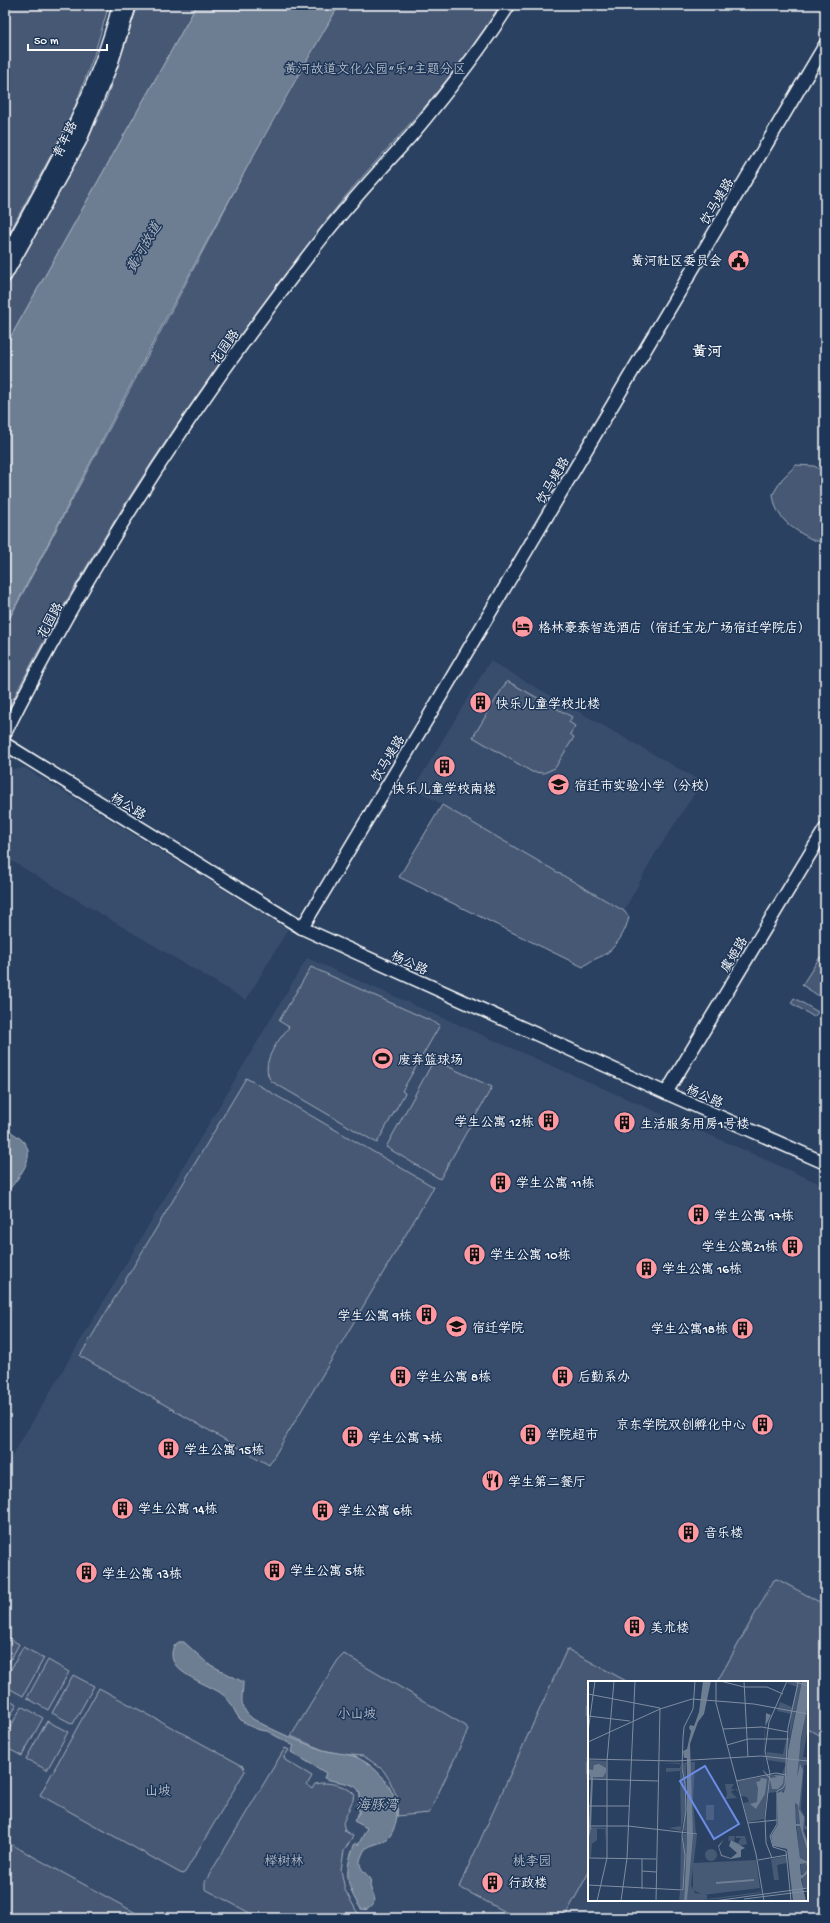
<svg xmlns="http://www.w3.org/2000/svg" width="830" height="1923" font-family="'Gochi Hand','LXGW WenKai TC',sans-serif">
  <style>
    .built { fill: #394e6c; fill-rule: evenodd }
    .green { fill: #465975; stroke: #a2acba }
    .water { fill: #6d7d92; stroke: #a7b1be }
    .lines { fill: none; stroke-linecap: round; stroke-linejoin: round }
    .minor-casing { stroke: #fff; stroke-width: 15 }
    .minor { stroke: #1d3557; stroke-width: 12 }
    .labels { text-anchor: middle; stroke-width: 3; stroke-linejoin: round; paint-order: stroke }
    .park-label { font-size: 13px; fill: #b5bdc8; stroke: #1d3557 }
    .street-label { font-size: 13px; fill: #fff; stroke: #1d3557 }
    .poi-label { font-size: 13px; fill: #fff; stroke: #1d3557; text-anchor: start }
    .water-label { font-size: 14px; font-style: italic; fill: #b6bec8; stroke: #1d3557 }
    .quarter-label { font-size: 15px; font-weight: bold; fill: #fff; stroke: #1d3557 }
    .inset-river { fill: none; stroke: #6d7d92; stroke-width: 2 }
    .inset-road { fill: none; stroke: #7f8da0; stroke-width: 1 }
    .view { fill: #6c8ce6; fill-opacity: 0.15; stroke: #6c8ce6; stroke-width: 2 }
    .inset-edge { fill: none; stroke: #fff; stroke-width: 2 }
  </style>
  <rect width="100%" height="100%" fill="#2a4161"/>
  <filter id="ink" filterUnits="userSpaceOnUse"><feTurbulence type="fractalNoise" baseFrequency=".025" numOctaves="2"/><feDisplacementMap in="SourceGraphic" scale="8" xChannelSelector="R" yChannelSelector="G"/><feConvolveMatrix kernelMatrix="1 2 1 2 8 2 1 2 1" color-interpolation-filters="sRGB"/></filter>
  <g filter="url(#ink)">
    <!-- built -->
    <path class="built" d="M490,661L702,782L653,857L624,911L414,788Z
      M25,768L288,929L246,1000L5,857V770Z
      M307,958L825,1186V1918H5V1468ZM589,1682H807V1900H589Z"/>
    <!-- green -->
    <path class="green" d="M5,5H109L94,55L70,120L5,241Z
      M138,5H197L5,347V288L87,142L106,100Z
      M339,5H500C477,42 450,77 422,110C393,144 361,176 333,212C210,369 95,536 5,715V627L277,110Z
      M796,465L814,466L825,472V541C817,543 811,539 804,535C787,525 775,515 773,494L782,479Z
      M507,681L572,717L569,722L575,726L570,734L574,737L555,768L544,773L532,772L473,737Z
      M442,805L624,911L629,917C626,931 616,949 602,956C595,959 590,961 583,967L399,877Z
      M820,957L825,960V1000L802,985Z
      M311,967L440,1025L402,1091L405,1093L377,1143L271,1081C259,1063 278,1041 289,1027L279,1021Z
      M794,998L818,1012L814,1017L791,1003Z
      M434,1060L492,1087L440,1179L386,1147Z
      M246,1078L434,1187L269,1465L80,1356Z
      M777,1579L825,1605V1738L807,1728V1682H717L774,1580Z
      M5,1636L19,1644L5,1670Z
      M23,1647L44,1658L23,1696L5,1686V1680Z
      M567,1649L628,1682H589V1872L564,1918H517L459,1887Z
      M344,1654L466,1726L468,1730L429,1813L397,1816L398,1799L389,1779L383,1770L371,1761L363,1756L340,1754L323,1750L291,1736L338,1660Z
      M48,1660L69,1672L48,1710L27,1698Z
      M73,1675L94,1686L73,1724L52,1713Z
      M99,1688L243,1766L245,1771L184,1874L180,1873L40,1795Z
      M5,1698L17,1704L5,1726Z
      M22,1706L43,1718L22,1756L5,1747V1737Z
      M47,1721L68,1732L47,1770L26,1759Z
      M285,1748L289,1750L284,1757L285,1760L312,1776L307,1785L312,1789L315,1784C327,1781 347,1785 355,1795L343,1823L345,1831L353,1836L344,1851L341,1870L345,1890L357,1912L369,1918H259L205,1889V1882Z
      M5,1841L145,1918H5Z"/>
    <!-- water -->
    <path class="water" d="M197,5H339C220,208 114,418 5,626V347Z
      M5,1128C11,1132 18,1136 23,1141C39,1158 15,1181 5,1195Z
      M179,1642H184L207,1663L243,1682C243,1698 237,1706 253,1719C274,1731 300,1742 323,1750C333,1753 344,1753 353,1756C376,1764 397,1789 397,1814C397,1820 393,1835 387,1839C381,1844 371,1844 365,1849C357,1864 358,1866 371,1879L370,1886L375,1900C371,1907 369,1911 361,1909C345,1885 344,1870 355,1843L358,1845L367,1828L354,1821L360,1811L356,1808C371,1779 339,1785 324,1778L326,1773L291,1752L294,1746L267,1731C261,1731 257,1729 252,1727C232,1719 237,1705 222,1694C209,1684 171,1674 172,1654C172,1648 175,1644 179,1642Z"/>
    <g class="lines">
      <defs>
        <path id="minor" d="M5,257C50,175 96,95 119,5
          M5,276L80,141L111,65L130,5
          M5,733C93,556 203,390 325,234C352,200 381,169 410,137C445,95 480,51 509,5
          M5,744L302,928L666,1093L825,1163
          M302,928L429,716L825,45
          M666,1093L825,829"/>
      </defs>
      <!-- minor casing -->
      <use href="#minor" class="minor-casing"/>
      <!-- minor -->
      <use href="#minor" class="minor"/>
    </g>
  </g>
  <!-- icons -->
  <defs>
    <symbol id="civic-disc" viewBox="-11 -11 22 22"><circle r="9.5" fill="#ff9aa2" stroke="#1d3557"/><path d="M-.6-6.5H3V-4.5H.6V-3L4-1V1h2V6H-6V1h2V-1L-.6-3ZM-1.2 2.5V6h2.4V2.5Z" fill="#111"/></symbol>
    <symbol id="hotel-disc" viewBox="-11 -11 22 22"><circle r="9.5" fill="#ff9aa2" stroke="#1d3557"/><path d="M-6-4.5h1.5V1H6V5H4.5V3h-9V5H-6ZM-4 0a1.8 1.8 0 1 1 3.6 0ZM.5 0V-2.5h3Q6-2.5 6 0Z" fill="#111"/></symbol>
    <symbol id="building-disc" viewBox="-11 -11 22 22"><circle r="9.5" fill="#ff9aa2" stroke="#1d3557"/><path d="M-4-6H4V6H1V3H-1V6H-4ZM-2.5-4.3h1.7v1.8h-1.7ZM.8-4.3h1.7v1.8H.8ZM-2.5-1h1.7V.8h-1.7ZM.8-1h1.7V.8H.8Z" fill="#111"/></symbol>
    <symbol id="school-disc" viewBox="-11 -11 22 22"><circle r="9.5" fill="#ff9aa2" stroke="#1d3557"/><path d="M0-5L7-2L0 1L-7-2ZM-4 1L0 2.5L4 1V4Q0 6-4 4Z" fill="#111"/></symbol>
    <symbol id="stadium-disc" viewBox="-11 -11 22 22"><circle r="9.5" fill="#ff9aa2" stroke="#1d3557"/><path d="M0-5a6.5 5 0 1 0 0 10a6.5 5 0 1 0 0-10ZM-3.5-1.8h7v3.6h-7Z" fill="#111"/></symbol>
    <symbol id="university-disc" viewBox="-11 -11 22 22"><circle r="9.5" fill="#ff9aa2" stroke="#1d3557"/><path d="M0-5L7-2L0 1L-7-2ZM-4 1L0 2.5L4 1V4Q0 6-4 4Z" fill="#111"/></symbol>
    <symbol id="restaurant-disc" viewBox="-11 -11 22 22"><circle r="9.5" fill="#ff9aa2" stroke="#1d3557"/><path d="M-5-6h1v4h1v-4h1v4h1v-4h1v5L-1.5 .5V6h-2V.5L-5-1ZM5-6V6H3V1.5H1.5Q1.5-4 5-6Z" fill="#111"/></symbol>
  </defs>
  <g fill-rule="evenodd">
    <use href="#civic-disc" x="726" y="248" width="25" height="25"/>
    <use href="#hotel-disc" x="510" y="614" width="25" height="25"/>
    <use href="#building-disc" x="468" y="690" width="25" height="25"/>
    <use href="#building-disc" x="432" y="754" width="25" height="25"/>
    <use href="#school-disc" x="546" y="772" width="25" height="25"/>
    <use href="#stadium-disc" x="370" y="1046" width="25" height="25"/>
    <use href="#building-disc" x="536" y="1108" width="25" height="25"/>
    <use href="#building-disc" x="612" y="1110" width="25" height="25"/>
    <use href="#building-disc" x="488" y="1170" width="25" height="25"/>
    <use href="#building-disc" x="686" y="1202" width="25" height="25"/>
    <use href="#building-disc" x="780" y="1234" width="25" height="25"/>
    <use href="#building-disc" x="462" y="1242" width="25" height="25"/>
    <use href="#building-disc" x="634" y="1256" width="25" height="25"/>
    <use href="#building-disc" x="414" y="1302" width="25" height="25"/>
    <use href="#university-disc" x="444" y="1314" width="25" height="25"/>
    <use href="#building-disc" x="730" y="1316" width="25" height="25"/>
    <use href="#building-disc" x="388" y="1364" width="25" height="25"/>
    <use href="#building-disc" x="550" y="1364" width="25" height="25"/>
    <use href="#building-disc" x="750" y="1412" width="25" height="25"/>
    <use href="#building-disc" x="518" y="1422" width="25" height="25"/>
    <use href="#building-disc" x="340" y="1424" width="25" height="25"/>
    <use href="#building-disc" x="156" y="1436" width="25" height="25"/>
    <use href="#restaurant-disc" x="480" y="1468" width="25" height="25"/>
    <use href="#building-disc" x="110" y="1496" width="25" height="25"/>
    <use href="#building-disc" x="310" y="1498" width="25" height="25"/>
    <use href="#building-disc" x="676" y="1520" width="25" height="25"/>
    <use href="#building-disc" x="262" y="1558" width="25" height="25"/>
    <use href="#building-disc" x="74" y="1560" width="25" height="25"/>
    <use href="#building-disc" x="622" y="1614" width="25" height="25"/>
    <use href="#building-disc" x="480" y="1870" width="25" height="25"/>
  </g>
  <g class="labels">
    <!-- park labels -->
    <g class="park-label">
      <text x="375" y="73">黄河故道文化公园“乐”主题分区</text>
      <text x="357" y="1718">小山坡</text>
      <text x="158" y="1795">山坡</text>
      <text x="284" y="1865">榉树林</text>
      <text x="532" y="1865">桃李园</text>
    </g>
    <!-- street labels -->
    <g class="street-label">
      <text transform="translate(64 139) rotate(-64)" y="5">青年路</text>
      <text transform="translate(716 201) rotate(-59)" y="5">饮马堤路</text>
      <text transform="translate(224 346) rotate(-54)" y="5">花园路</text>
      <text transform="translate(552 480) rotate(-60)" y="5">饮马堤路</text>
      <text transform="translate(49 620) rotate(-61)" y="5">花园路</text>
      <text transform="translate(387 758) rotate(-59)" y="5">饮马堤路</text>
      <text transform="translate(129 805) rotate(32)" y="5">杨公路</text>
      <text transform="translate(733 954) rotate(-59)" y="5">虞姬路</text>
      <text transform="translate(410 962) rotate(25)" y="5">杨公路</text>
      <text transform="translate(705 1095) rotate(24)" y="5">杨公路</text>
    </g>
    <!-- poi labels -->
    <g class="poi-label">
      <text x="722" y="265" text-anchor="end">黄河社区委员会</text>
      <text x="538" y="632">格林豪泰智选酒店（宿迁宝龙广场宿迁学院店）</text>
      <text x="496" y="708">快乐儿童学校北楼</text>
      <text x="574" y="790">宿迁市实验小学（分校）</text>
      <text x="444" y="793" text-anchor="middle">快乐儿童学校南楼</text>
      <text x="398" y="1064">废弃篮球场</text>
      <text x="534" y="1126" text-anchor="end">学生公寓 12栋</text>
      <text x="640" y="1128">生活服务用房1号楼</text>
      <text x="516" y="1187">学生公寓 11栋</text>
      <text x="714" y="1220">学生公寓 17栋</text>
      <text x="778" y="1251" text-anchor="end">学生公寓21栋</text>
      <text x="490" y="1259">学生公寓 10栋</text>
      <text x="662" y="1273">学生公寓 16栋</text>
      <text x="412" y="1320" text-anchor="end">学生公寓 9栋</text>
      <text x="472" y="1332">宿迁学院</text>
      <text x="728" y="1333" text-anchor="end">学生公寓18栋</text>
      <text x="416" y="1381">学生公寓 8栋</text>
      <text x="578" y="1381">后勤系办</text>
      <text x="746" y="1429" text-anchor="end">京东学院双创孵化中心</text>
      <text x="546" y="1439">学院超市</text>
      <text x="368" y="1442">学生公寓 7栋</text>
      <text x="184" y="1454">学生公寓 15栋</text>
      <text x="508" y="1486">学生第二餐厅</text>
      <text x="138" y="1513">学生公寓 14栋</text>
      <text x="338" y="1515">学生公寓 6栋</text>
      <text x="704" y="1537">音乐楼</text>
      <text x="290" y="1575">学生公寓 5栋</text>
      <text x="102" y="1578">学生公寓 13栋</text>
      <text x="650" y="1632">美术楼</text>
      <text x="508" y="1887">行政楼</text>
    </g>
    <!-- water labels -->
    <g class="water-label">
      <text transform="translate(143 247) rotate(-60)" y="5">黄河故道</text>
      <text x="377" y="1809">海豚湾</text>
    </g>
    <!-- quarter labels -->
    <g class="quarter-label">
      <text x="707" y="356">黄河</text>
    </g>
  </g>
  <!-- overview -->
  <g transform="translate(588 1681)">
    <rect width="220" height="220" fill="#2a4161"/>
    <path d="M200,0H214L200,66L197,110L180,112L179,115L183,94L194,93L198,82L179,79V71L195,73L198,59H201L203,33L189,30L192,21L204,26L209,6L199,2ZM220,20V46L215,76L220,77V84H216L213,128L217,136V145H220V148L216,149L220,161V207L215,208L207,129L210,76ZM0,79L18,80L19,98H1ZM99,81L98,90L99,151L96,150L97,103L94,88L95,82ZM102,81H107V84L105,119L108,153L103,152ZM73,82H92L96,102L97,130L93,150L80,147L93,145L92,90L78,91V87H92V83ZM179,95L181,99L176,138L160,141L155,122L161,121L159,116L153,115L150,100ZM137,103H146L143,108H149L150,111L147,108L143,111L149,117L137,118L139,114ZM118,124H126V139H118ZM0,146L18,147V162L17,148H9V159L4,163L3,176H0ZM95,153H99V157L96,220H91L92,210H95L97,191ZM103,153L109,154L103,204L107,212L119,214V218L172,211L171,208L173,212L128,218L99,220ZM93,154L97,174L95,208L92,209ZM147,155L146,161L150,162L153,157H148V155H157L159,163L151,165L144,159L140,160L141,155ZM117 174a6 6 0 1 1 12 0a6 6 0 1 1-12 0ZM199,175V182L189,184L191,199H186L183,178ZM168,179L172,207L115,214L105,209V182Z" fill="#465975"/>
    <path d="M115,0H123L116,33L110,41L102,63L105,155L99,220H96L99,157V77H96L95,70L99,68L103,50L101,47L102,44L106,45L111,31ZM214,0H220V23L213,57L209,97L212,83L215,89L211,128L216,136L215,150L220,163V172L212,145H208L212,177L220,181V188L218,182L212,183L213,194H215L219,189L220,192L213,198L218,220H205L199,168L185,165L183,155L190,143L189,112L194,110L195,112L197,109L200,70ZM207,122L210,124L212,143H208ZM178,32L183,34L177,46L175,89L183,97L189,96L187,95L186,94L196,95L195,103L190,108H184L182,99L175,90ZM11,83L18,87V91L15,96H5L3,147L5,148H3L0,160L3,99L0,88L5,89L6,84ZM173,97L179,98L177,113L168,128L162,123L169,121L170,107L168,101L172,100ZM136,158L131,166L134,174L143,177L149,172L141,165L143,159L157,167L153,169V176L143,178L133,175L130,165Z" fill="#6d7d92" fill-rule="evenodd"/>
    <path class="inset-river" d="M128,202L166,199"/>
    <path class="inset-road" d="M128,0V22L168,173L176,220M132,0L156,6H179L195,13M156,0L160,76M205,0L220,5M0,13L72,27L68,220M0,35L42,40M135,48L174,46L200,51M0,51L7,0M0,61L72,28L104,18L166,23L220,33M139,64L160,58H201M0,78L87,80L173,75L220,80M182,93L177,70L181,41L199,0M182,93L177,137L178,162L184,177M0,98L70,100M148,100L188,92L198,94M0,125H41M160,142L189,139M0,145H40L109,153M0,177L68,178M170,179L199,174M54,190L68,191M0,204L95,209L97,174L94,155L98,129L97,103L94,87L95,57L96,46L105,28L107,0M54,208V178M156,218L220,210M9,220L19,177V80L26,0M33,220L39,177L47,0M126,220L220,207M203,220L198,170L185,166L182,155L189,143V110L195,107L197,103L200,47L210,2"/>
    <path class="view" d="M117,85L151,143L126,158L92,100Z"/>
    <rect width="220" height="220" class="inset-edge"/>
  </g>
  <!-- margin -->
  <rect width="830" height="1923" fill="none" stroke="#1d3557" stroke-width="20"/>
  <rect x="10" y="10" width="810" height="1903" fill="none" stroke="#fff" stroke-width="1.5" filter="url(#ink)"/>
  <!-- scale -->
  <path d="M28 44v6h79v-6" fill="none" stroke="#ffffff" stroke-width="2"/>
  <text x="34" y="44" font-size="12" fill="#ffffff" stroke="#1d3557" stroke-width="3" paint-order="stroke">50 m</text>
</svg>
